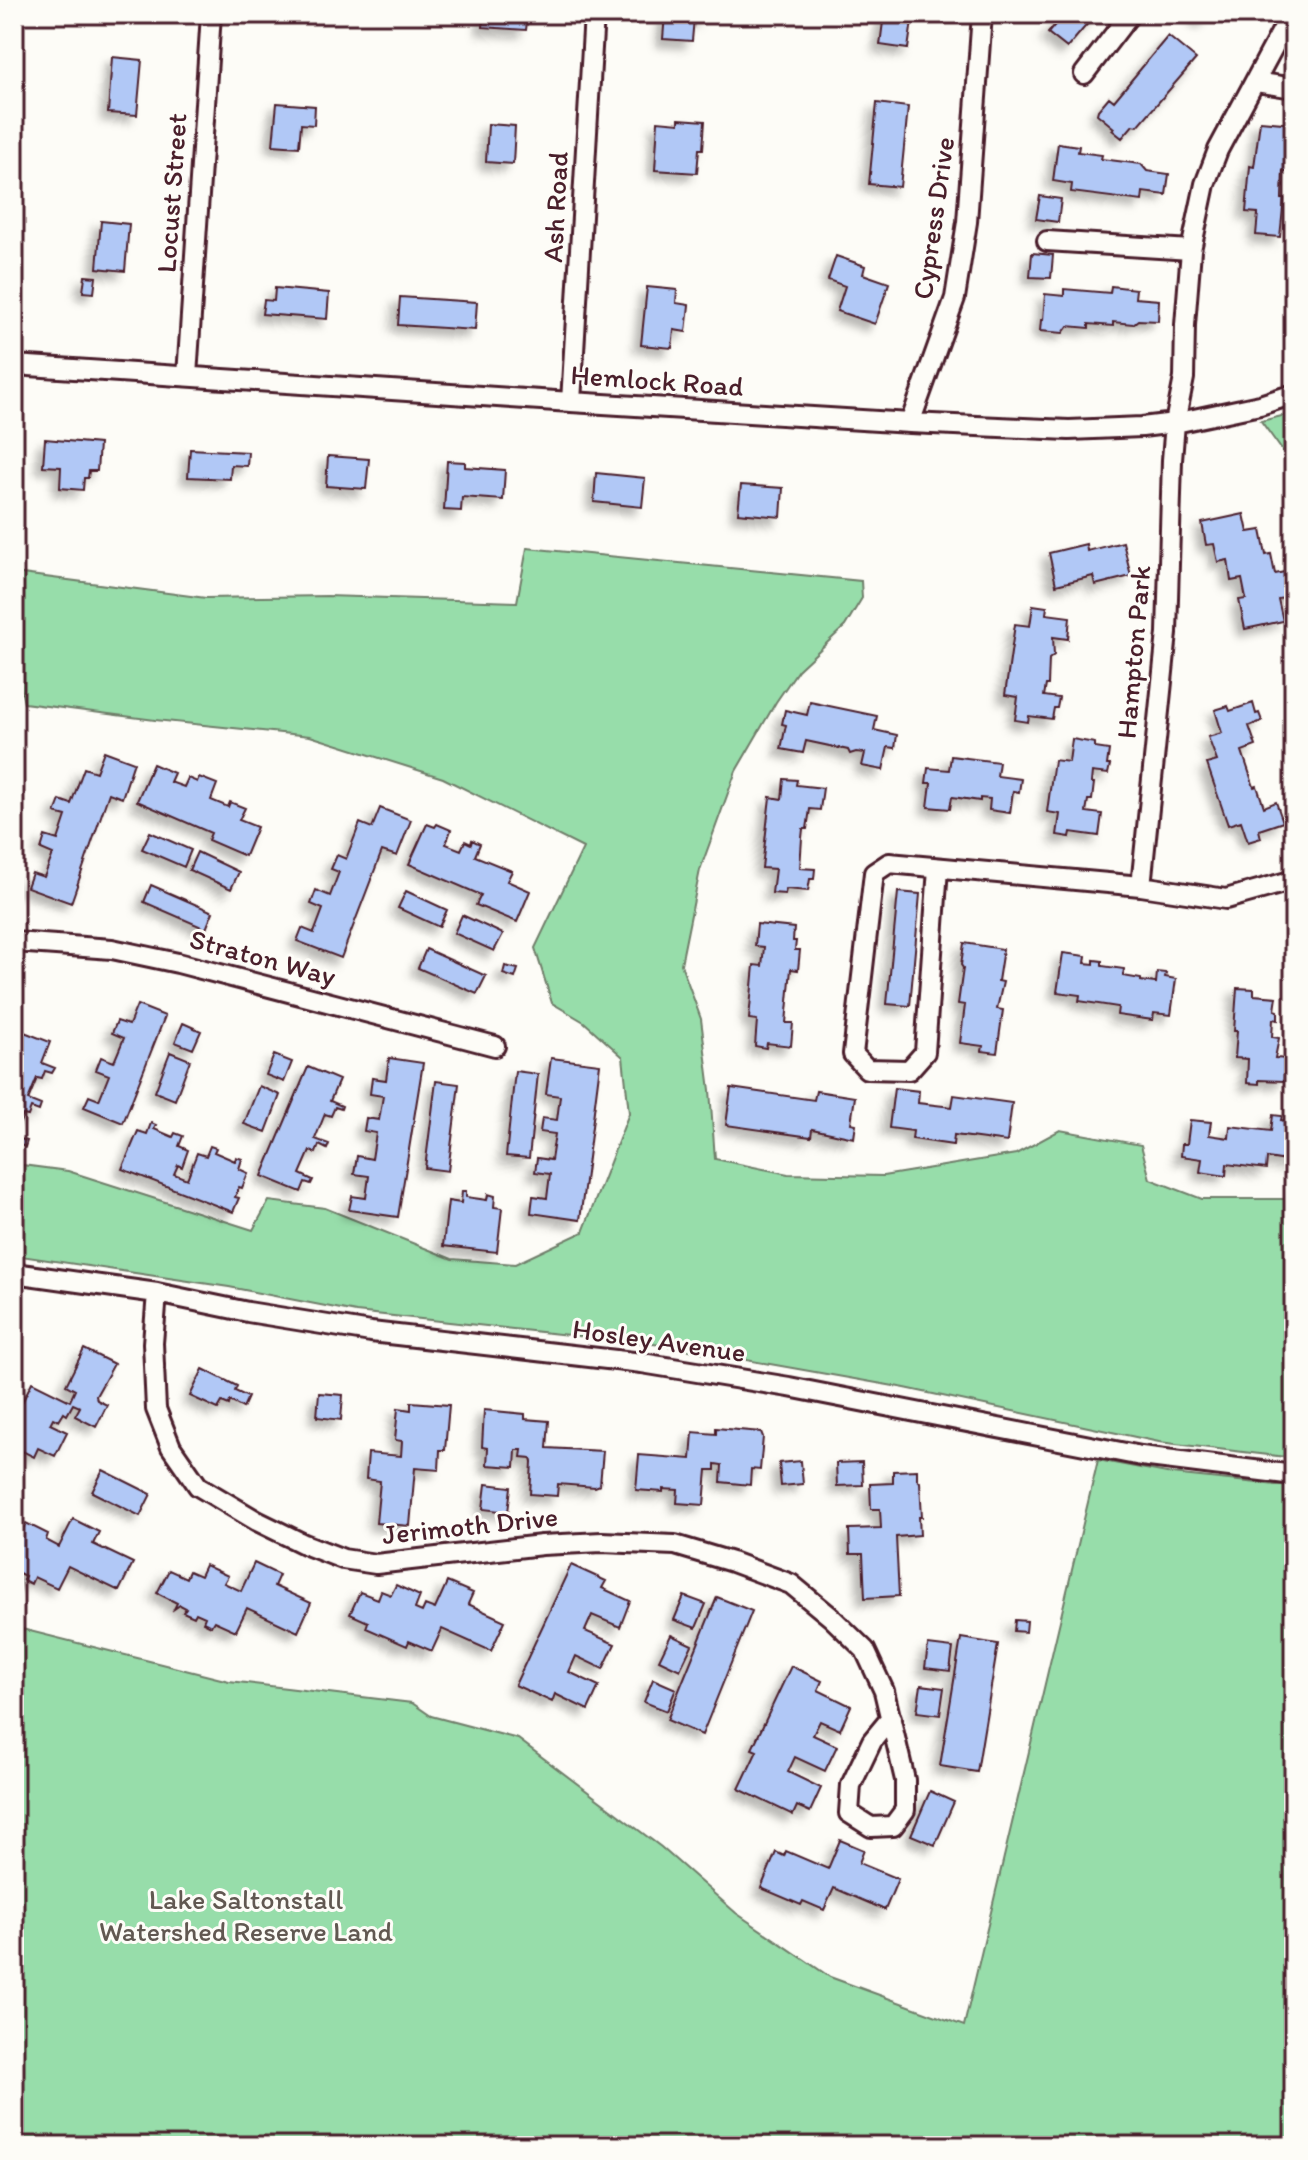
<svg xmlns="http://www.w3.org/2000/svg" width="1308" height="2160" font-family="Itim,sans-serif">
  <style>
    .green { fill: #97ddaa; stroke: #707e6a; stroke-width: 2 }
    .building { fill: #b1c8f6; stroke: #4a1f2b; stroke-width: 2; filter: url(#shadow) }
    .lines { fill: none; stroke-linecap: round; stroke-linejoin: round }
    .street-casing { stroke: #4a1f2b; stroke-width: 24 }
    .street { stroke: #fdfcf7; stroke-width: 18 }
    .labels { text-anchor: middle; stroke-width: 6; stroke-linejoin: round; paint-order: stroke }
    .street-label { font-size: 28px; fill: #4a1f2b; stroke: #fdfcf7 }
    .park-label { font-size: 28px; fill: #615851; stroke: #fdfcf7 }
  </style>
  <defs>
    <filter id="shadow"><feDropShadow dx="-7" dy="7" stdDeviation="4" flood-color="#0004"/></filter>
  </defs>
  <rect width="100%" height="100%" fill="#fdfcf7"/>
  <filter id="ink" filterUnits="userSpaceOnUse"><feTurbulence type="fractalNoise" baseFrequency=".0125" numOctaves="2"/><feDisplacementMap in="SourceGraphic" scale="16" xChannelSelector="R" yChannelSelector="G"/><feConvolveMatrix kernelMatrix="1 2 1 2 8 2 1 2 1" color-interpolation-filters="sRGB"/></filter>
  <g filter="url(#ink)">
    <!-- green -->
    <path class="green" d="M1294,413V467L1261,421Z
      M527,548L861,581L862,598L845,626L798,670L776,702L736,771L700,870L681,964L701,1019L710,1090L715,1159L788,1174L883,1176L1016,1154L1060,1130L1141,1145L1150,1179L1202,1199H1294V1458L1159,1442L905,1388L662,1345L356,1312L229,1287L14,1255V1164L68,1171L253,1230L269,1201L325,1208L452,1259L515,1264L583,1232L629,1113L623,1057L584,1022L552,1003L535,948L583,848L443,778L310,736L155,720L24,703L14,657V573L206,598L327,596L517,602Z
      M1098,1460L1172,1474L1294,1487V2146H14V1627L229,1681L412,1703L431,1716L518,1739L661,1847L736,1913L830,1977L964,2026Z"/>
    <!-- building -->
    <path class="building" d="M484,14H528L526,30L483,27Z
      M665,14H705V19L694,18L692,41L663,39Z
      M884,14H913L908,49L880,45Z
      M1064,14H1096L1067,48L1048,33Z
      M1194,14H1210L1202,22Z
      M1168,36L1196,59L1138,126L1133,125L1122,138L1112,130L1114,128L1097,114L1098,110L1109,97L1114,101Z
      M112,57L142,60L137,115L108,113Z
      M277,103L315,106L314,125L301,124L299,147L273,145Z
      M877,103L908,107L900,187L869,184Z
      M679,119L705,121L703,149H699L697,173L655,170L658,121L679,123Z
      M1260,121L1294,124V148L1290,150L1289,171H1283L1282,199H1284L1280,237L1256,235L1258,213L1246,212L1250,166L1254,167Z
      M488,124L515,126L513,164L486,162Z
      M1058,143L1079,146L1078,152L1102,155L1101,159L1141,164L1147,171L1169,174L1166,195L1143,192L1142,201L1071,192L1072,184L1053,181Z
      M1040,196L1061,199L1058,222L1036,219Z
      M101,221L129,224L125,271L97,268Z
      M1032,253L1053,255L1051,278L1030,277Z
      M836,256L865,266L863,274L889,283L875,324L837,311L845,286L828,280Z
      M85,276L96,277L94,293L83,292Z
      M1111,286L1136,289L1135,298L1159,300L1158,321L1138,320L1133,324L1113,322V326L1089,324V328L1068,326L1063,333L1040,331L1041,320H1043L1045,294L1064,296V289L1110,293Z
      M647,287L677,290L676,303L689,305L686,332L674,330L672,348L641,345Z
      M275,288L329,293L327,319L262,314L264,300L274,301Z
      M400,297L477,302L475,330L398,325Z
      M45,439L99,444L97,471H89L88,478H84L83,490L60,488L61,467L43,466Z
      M190,449L248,452L247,466L231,465L230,479L188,477Z
      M328,456L369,459L366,489L326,486Z
      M447,461L465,462V467L505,470L503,500L462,497L461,511L444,510Z
      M596,473L645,478L642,507L594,502Z
      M741,485L783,488L781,517L738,513Z
      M1244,514L1248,532L1261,530L1266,555L1271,554L1275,574L1289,571L1294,596L1278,599L1283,621L1245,629L1239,600L1246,599L1242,579L1231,581L1228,560L1218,562L1214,544L1206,545L1202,523Z
      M1123,542L1131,576L1095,585L1093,576L1056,585L1049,553L1086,544L1087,551Z
      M1033,605L1047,607L1046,614L1070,617L1068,639L1053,637L1054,655L1049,659L1048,685H1046L1044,696L1059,698L1057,708H1054L1052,719L1029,716L1028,722L1015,720L1018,697L1005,695L1015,624L1030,626Z
      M810,702L877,716L874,730L897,735L895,748L888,747L883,770L862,766L865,753L856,752L850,754L848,750L806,741L803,753L781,749L786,725L782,724L785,710L807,715Z
      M1253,703L1256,714L1259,713L1262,721L1249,726L1256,746L1242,751L1254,787L1257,786L1264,807L1276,802L1283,822L1259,830L1261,838L1248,842L1241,821L1228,825L1207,764L1217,761L1208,737L1222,733L1215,710L1228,706L1230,711Z
      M1072,739L1095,743V748L1109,750L1107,765H1110L1108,774L1092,772L1091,783H1094L1092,800H1088L1086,812L1102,814L1099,836L1071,832L1070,837L1057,835L1060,814L1047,812L1054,760L1069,762Z
      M104,751L134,762L122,798L109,793L71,903L27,887L32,873L44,877L53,854L41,849L45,836L58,840L66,816L55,813L60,800L71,804L84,768L96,772Z
      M951,756L999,762L997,776L1021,779L1019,792L1013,791L1010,813L989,810L990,799L980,798V801L952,797L950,809L928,807L931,783H926L928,768L949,770Z
      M153,764L174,773L170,782L184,787L188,778L197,782L199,777L217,784L211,800L228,807L230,802L245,808L239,820L257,827L245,856L208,840L211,833L137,801Z
      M784,779L797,780L796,785L823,788L820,810L810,809L807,829H803L802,838L800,868L815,869L814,879H810L808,891L786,889L785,894L772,893L775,869L762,868L770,797L782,799Z
      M380,808L411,820L397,856L382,851L341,958L297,941L302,928L314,933L323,909L311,904L316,890L330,896L339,872L331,869L337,855L346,859L360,823L372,828Z
      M427,824L435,827L437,824L451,830L446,844L461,850L465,841L471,844L472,840L480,844L475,856L512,871L507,881L530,891L517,922L476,905L481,895L409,864Z
      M150,832L191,850L184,867L142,849Z
      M197,852L239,872L231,889L189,870Z
      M151,885L213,912L206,929L144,902Z
      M406,891L447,910L439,927L398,908Z
      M898,892L920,894L910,1006L887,1004Z
      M462,915L503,934L494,951L454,933Z
      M757,924L794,928L793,941H796L795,950H800L798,970L791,969L786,1023H793L791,1046L767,1043L766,1048L755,1046L757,1020L749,1019L754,965L762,966L764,947L755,946Z
      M964,943L1003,949L998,981L1003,982L997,1009L1003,1010L997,1053L982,1051L983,1046L960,1043L965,1005L958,1004L963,968L961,965Z
      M426,949L486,976L477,994L418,968Z
      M1063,953L1086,956L1085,963L1094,964V960L1102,961V966L1124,969L1123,976L1141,979V981L1156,983L1157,972L1166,973L1165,977L1176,979L1171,1015L1154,1013L1153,1020L1117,1015L1118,1007L1079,1001L1080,995L1057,992Z
      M505,966L518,969L515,978L503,974Z
      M1237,988L1254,989V995L1277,997L1275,1010L1278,1011V1020L1273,1019L1272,1037L1279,1038L1275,1058L1289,1059L1288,1069H1285L1284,1081L1259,1080V1084L1247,1083L1248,1059L1235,1058L1237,1031H1234Z
      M137,1005L165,1016L123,1123L84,1107L89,1096L99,1100L109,1075L96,1070L101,1057L114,1062L124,1038L112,1033L117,1021L129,1025Z
      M183,1023L201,1031L193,1049L175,1042Z
      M19,1030L50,1042L42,1063L55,1068L52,1073L45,1071L42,1079L37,1078L28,1100L41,1105L39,1111L31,1108L28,1116L23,1115L14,1137L27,1141L25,1147L18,1144L15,1152H14V1044Z
      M170,1052L190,1060L175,1100L155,1092Z
      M274,1055L292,1062L284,1082L266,1075Z
      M389,1058L423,1063L398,1217L349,1210L352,1196L366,1198L369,1176L354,1174L357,1156L372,1159L376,1133L364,1131L366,1118L379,1120L383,1096L370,1094L372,1078L386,1080Z
      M551,1058L600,1064L580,1220L531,1213L533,1196L547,1198L550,1174L535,1172L537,1158L551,1160L555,1134L540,1132L542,1118L557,1120L560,1096L546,1094Z
      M308,1067L339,1080L330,1101L342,1106L341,1109L335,1107L331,1116L325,1114L315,1139L329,1144L327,1149L319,1145L316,1153L310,1151L300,1174L313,1180L311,1184L305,1182L301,1192L262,1176Z
      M515,1071L538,1074L529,1158L506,1156Z
      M436,1081L459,1084L448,1171L425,1168Z
      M259,1086L280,1095L266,1132L244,1124Z
      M731,1088L814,1100L816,1091L855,1097L851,1123L856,1124L854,1138L812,1129L811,1137L726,1125Z
      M894,1088L919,1091L918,1103L952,1107L954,1095L1012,1103L1007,1142L954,1135L953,1145L912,1139L913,1131L889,1128Z
      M1294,1108L1293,1162L1267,1158L1266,1169L1227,1164L1226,1176L1200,1172L1202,1159L1181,1156L1182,1144H1187L1190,1120L1211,1122L1209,1135L1229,1138L1230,1126L1271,1131L1273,1115L1282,1116L1281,1120L1292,1121Z
      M151,1123L156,1125L154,1129L173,1137L175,1133L183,1136L179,1146L188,1150L182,1167L178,1165L174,1174L187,1179L197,1153L206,1156L210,1146L216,1148L214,1152L235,1161L236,1157L242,1159L239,1169L248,1173L242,1188L239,1187L235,1197L239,1198L233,1212L122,1169L138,1131L147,1134Z
      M462,1191H466V1197L487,1200L488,1194L495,1196L494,1207L502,1208L497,1252L443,1246L448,1201L461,1203Z
      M84,1349L114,1364L96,1396L97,1400L107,1405L96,1427L75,1416L80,1407L73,1404L67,1415L64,1413L59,1421L53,1418L50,1424L67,1432L55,1456L38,1448L34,1457L14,1447V1419L32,1382L70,1401L75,1390L66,1385Z
      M203,1369L237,1386L235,1391L248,1397L243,1408L230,1401L229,1405L222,1402L218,1409L190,1396Z
      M319,1393L343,1395L341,1420L317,1417Z
      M411,1402L449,1405L445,1450H440L439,1470L415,1468L410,1526L376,1523L380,1481L366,1479L368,1453L401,1456L402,1441L395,1440L398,1408L411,1410Z
      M484,1410L525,1414V1419L549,1421L547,1448L603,1451L600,1485L595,1487L558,1484L557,1496L530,1494L532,1462L531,1458L521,1457L522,1450H516L515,1467L487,1465L488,1448L482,1447Z
      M716,1428L761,1432L763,1437L760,1470L751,1469L750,1485L721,1482L722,1465L715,1464V1470H707L704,1505L677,1503L678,1490L663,1489V1492L636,1490L639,1455L691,1459L693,1432L716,1434Z
      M801,1461L803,1484L781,1486L779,1463Z
      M862,1462L863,1485L837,1486L836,1463Z
      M103,1470L151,1494L140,1516L92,1492Z
      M917,1470V1479L920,1482L922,1517H919L920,1535L896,1537L899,1596L865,1598L863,1554H850L849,1529L881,1528L880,1509H871L870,1484L893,1483V1471Z
      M486,1484L511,1487L508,1512L483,1509Z
      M73,1519L99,1532L93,1544L133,1563L119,1591L68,1566L57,1588L34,1577L31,1584L23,1580L25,1576L17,1572L14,1576V1526L22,1530L26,1523L48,1534L46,1540L59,1547Z
      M254,1563L279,1575L274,1586L311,1603L298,1632L247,1608L236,1631L214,1621L211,1626L203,1622L205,1617L196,1613L194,1617L183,1612L186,1608L180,1605L174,1609L177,1603L157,1593L169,1570L186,1578L189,1571L200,1576L205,1565L228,1576L224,1583L241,1591Z
      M571,1565L606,1581L602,1588L630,1601L620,1627L592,1615L585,1631L615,1644L603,1669L576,1656L569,1672L599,1686L588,1710L555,1694L552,1702L515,1685Z
      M447,1582L473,1593L468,1604L505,1621L491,1651L442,1629L432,1651L409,1641L407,1646L366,1628L368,1622L350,1614L360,1592L378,1599L381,1591L391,1595L396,1585L420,1596L415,1609L422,1612L425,1605L435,1609Z
      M684,1596L706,1604L696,1628L674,1620Z
      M717,1597L752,1611L702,1735L667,1720Z
      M1015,1620L1027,1621L1026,1632L1014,1631Z
      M671,1635L692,1645L680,1670L659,1660Z
      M961,1638L998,1644L977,1772L940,1766Z
      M928,1645L953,1648L950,1671L925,1668Z
      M791,1666L822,1681L818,1690L851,1706L840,1730L820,1721L813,1735L837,1746L825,1771L795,1757L788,1772L821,1788L810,1812L797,1806L793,1815L739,1789L757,1751L752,1749Z
      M653,1679L676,1689L667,1711L644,1702Z
      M921,1685L944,1688L940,1715L917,1712Z
      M930,1791L954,1802L935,1845L911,1835Z
      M840,1840L864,1850L859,1863L898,1879L885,1910L834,1888L824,1910L803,1901L801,1905L761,1888L776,1852L784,1856L786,1851L828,1869Z"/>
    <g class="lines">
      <defs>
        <path id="street" d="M1084,74L1130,14
          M1256,82L1294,88
          M1047,241L1191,250
          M14,365L571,402L910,423L1069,430L1142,427L1175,423L1260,405L1294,394
          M187,376L211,14
          M571,402L594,14
          M910,423L955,298L967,222L982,14
          M938,868L925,1052L909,1070L867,1069L853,1054L874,873L889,863L1141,886L1226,899L1294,880
          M1141,886L1167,633L1172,460L1175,423L1184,378L1185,325L1191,250L1205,184L1218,150L1291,14
          M14,942L112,949L178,963L495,1046
          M14,1273L157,1293L248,1312L371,1332L642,1363L789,1387L1141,1456L1294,1475
          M157,1293L153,1343L156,1409L171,1447L198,1486L257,1521L304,1544L343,1559L376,1564L542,1545L602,1542L675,1545L732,1562L791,1584L831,1617L865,1650L884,1691L905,1780V1810L893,1826L871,1827L849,1813L851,1785L872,1741L891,1718"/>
      </defs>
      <!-- street casing -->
      <use href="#street" class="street-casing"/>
      <!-- street -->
      <use href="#street" class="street"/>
    </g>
  </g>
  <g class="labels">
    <!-- street labels -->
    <g class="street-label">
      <text transform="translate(171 193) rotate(-86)" y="10">Locust Street</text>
      <text transform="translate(555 207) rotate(-87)" y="10">Ash Road</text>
      <text transform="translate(933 218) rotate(-82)" y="10">Cypress Drive</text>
      <text transform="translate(657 380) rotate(4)" y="10">Hemlock Road</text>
      <text transform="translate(1133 652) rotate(-85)" y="10">Hampton Park</text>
      <text transform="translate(263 957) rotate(15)" y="10">Straton Way</text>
      <text transform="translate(659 1340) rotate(8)" y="10">Hosley Avenue</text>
      <text transform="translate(470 1525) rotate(-6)" y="10">Jerimoth Drive</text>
    </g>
    <!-- park labels -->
    <g class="park-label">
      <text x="246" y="1909">Lake Saltonstall<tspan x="246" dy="32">Watershed Reserve Land</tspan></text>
    </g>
  </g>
  <!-- margin -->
  <rect width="1308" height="2160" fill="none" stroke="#fdfcf7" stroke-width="48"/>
  <rect x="24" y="24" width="1260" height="2112" fill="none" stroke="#4a1f2b" stroke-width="3" filter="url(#ink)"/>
</svg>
